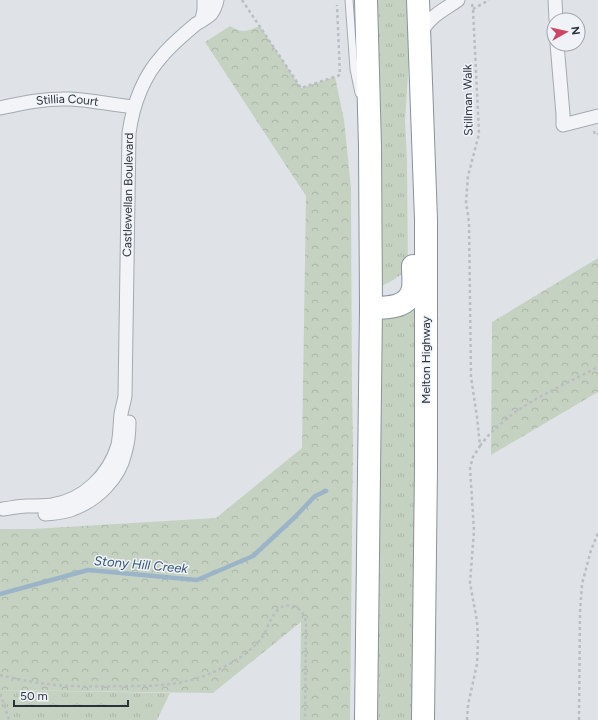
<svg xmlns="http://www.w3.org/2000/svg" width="598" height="720" font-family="Figtree,sans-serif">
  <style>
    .grass { fill: url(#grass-tufts) }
    .park { fill: url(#park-crowns) }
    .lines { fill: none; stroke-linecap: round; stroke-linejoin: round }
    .stream { stroke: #9bb4c8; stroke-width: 4.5 }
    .service-casing { stroke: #a4aab2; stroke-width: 9 }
    .minor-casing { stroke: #a4aab2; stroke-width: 15 }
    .trunk-casing { stroke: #87929e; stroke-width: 24 }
    .path { stroke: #b9bec3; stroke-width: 2.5; stroke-dasharray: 3 3; stroke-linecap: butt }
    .service { stroke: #f2f4f7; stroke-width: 7 }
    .minor { stroke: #f2f4f7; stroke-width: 13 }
    .trunk { stroke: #fff; stroke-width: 22 }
    .labels { text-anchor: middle; stroke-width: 3; stroke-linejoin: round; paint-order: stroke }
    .street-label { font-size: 12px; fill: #28323f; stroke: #eff2f6 }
    .water-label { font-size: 13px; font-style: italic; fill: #335472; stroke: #eff2f6 }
  </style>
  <defs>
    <pattern id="grass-tufts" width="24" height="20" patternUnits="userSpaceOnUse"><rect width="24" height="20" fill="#c6d2c1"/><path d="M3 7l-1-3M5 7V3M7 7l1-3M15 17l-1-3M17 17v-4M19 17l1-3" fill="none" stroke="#aab5a7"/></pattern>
    <pattern id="park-crowns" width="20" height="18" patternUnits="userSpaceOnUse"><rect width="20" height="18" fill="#c6d2c1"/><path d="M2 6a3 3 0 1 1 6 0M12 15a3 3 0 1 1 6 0" fill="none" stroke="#aab5a7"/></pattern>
  </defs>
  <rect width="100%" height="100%" fill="#dfe3e8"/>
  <!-- grass -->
  <path class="grass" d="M374,0H409L410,44L405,121L407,160L408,270L390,282L381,286Z
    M416,307L415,720H375L380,315Z
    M0,690L170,693L157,720H0Z"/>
  <!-- park -->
  <path class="park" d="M230,26C243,34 246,31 260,26L301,88L335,77L344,120L351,188L352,388L353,445L350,720H300L301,622L213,693L0,690V529H32L216,518L302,448L306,196L205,42Z
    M598,258V392L491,455L492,322Z"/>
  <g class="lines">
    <!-- stream -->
    <path class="stream" d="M0,594L88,570L197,580L253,556L294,518L315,496L326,491"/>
    <defs>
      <path id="service" d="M349,0L354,69L359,93"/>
      <g id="minor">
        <path d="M555,0L556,20"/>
        <path d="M202,19L204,10V0"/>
        <path d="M420,34C431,15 441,12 458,0"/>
        <path d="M557,44L563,114V125L598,116"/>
        <path id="s1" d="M0,108C23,103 46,98 70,99C92,100 113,105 134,107"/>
        <path id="s2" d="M3,509C11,508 19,506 27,506C36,506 44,506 52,505C84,500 109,475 118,445C120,435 120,424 121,414C122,408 124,402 125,396L129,133C133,105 143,77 162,56C172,44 184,34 196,24C201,21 207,18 211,14C214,10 216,5 217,0"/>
        <path d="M45,514C54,513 64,513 73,509C97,500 119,479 125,453C128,443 129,432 129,422"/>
      </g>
      <path id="trunk" d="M366,0L370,146L371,308L366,720
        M418,0L426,220V467L423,720
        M371,308C387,308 410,308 413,288C414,281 413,273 413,266"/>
    </defs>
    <!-- service casing -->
    <use href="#service" class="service-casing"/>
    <!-- minor casing -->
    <use href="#minor" class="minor-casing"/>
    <!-- trunk casing -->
    <use href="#trunk" class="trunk-casing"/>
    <!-- path -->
    <path class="path" d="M242,0L301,88L340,75L337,5
      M473,9L489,0
      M594,131L595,135L598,134
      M480,446C508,407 557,389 598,367
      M0,675C13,678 26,681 39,683C67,687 97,687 126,686C160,686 187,685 218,670C230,664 243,657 253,647C257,644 260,640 263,636C270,624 276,599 295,607C302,609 305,617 306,623L305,720
      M0,694L4,704L9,720
      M467,720L468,705L477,664L478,639L477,621L470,583L474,531L470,468L473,457L480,446L477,417L471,377L469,222L466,202L468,176L479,134L473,9L472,4
      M579,720L580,612L582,584L591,550L598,533"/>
    <!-- service -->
    <use href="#service" class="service"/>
    <!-- minor -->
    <use href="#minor" class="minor"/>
    <!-- trunk -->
    <use href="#trunk" class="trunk"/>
  </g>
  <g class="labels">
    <!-- street labels -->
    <g class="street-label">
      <text transform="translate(468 100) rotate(-91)" y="4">Stillman Walk</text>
      <text dy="4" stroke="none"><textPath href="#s1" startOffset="68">Stillia Court</textPath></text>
      <text dy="4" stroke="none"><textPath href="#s2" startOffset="394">Castlewellan Boulevard</textPath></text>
      <text transform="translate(426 360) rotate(-90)" y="4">Melton Highway</text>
    </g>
    <!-- water labels -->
    <g class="water-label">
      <text transform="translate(141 564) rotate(5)" y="5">Stony Hill Creek</text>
    </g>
  </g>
  <!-- north arrow -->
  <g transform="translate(566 32) rotate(82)"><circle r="19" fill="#eff2f6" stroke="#9fa5ad"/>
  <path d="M0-3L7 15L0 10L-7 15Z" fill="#cb4764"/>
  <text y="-6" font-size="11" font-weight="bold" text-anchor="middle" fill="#28323f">N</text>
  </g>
  <!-- scale -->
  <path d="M14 700v6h114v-6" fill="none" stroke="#28323f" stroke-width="2"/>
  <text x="20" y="700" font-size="12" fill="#28323f" stroke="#eff2f6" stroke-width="3" paint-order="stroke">50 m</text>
</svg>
